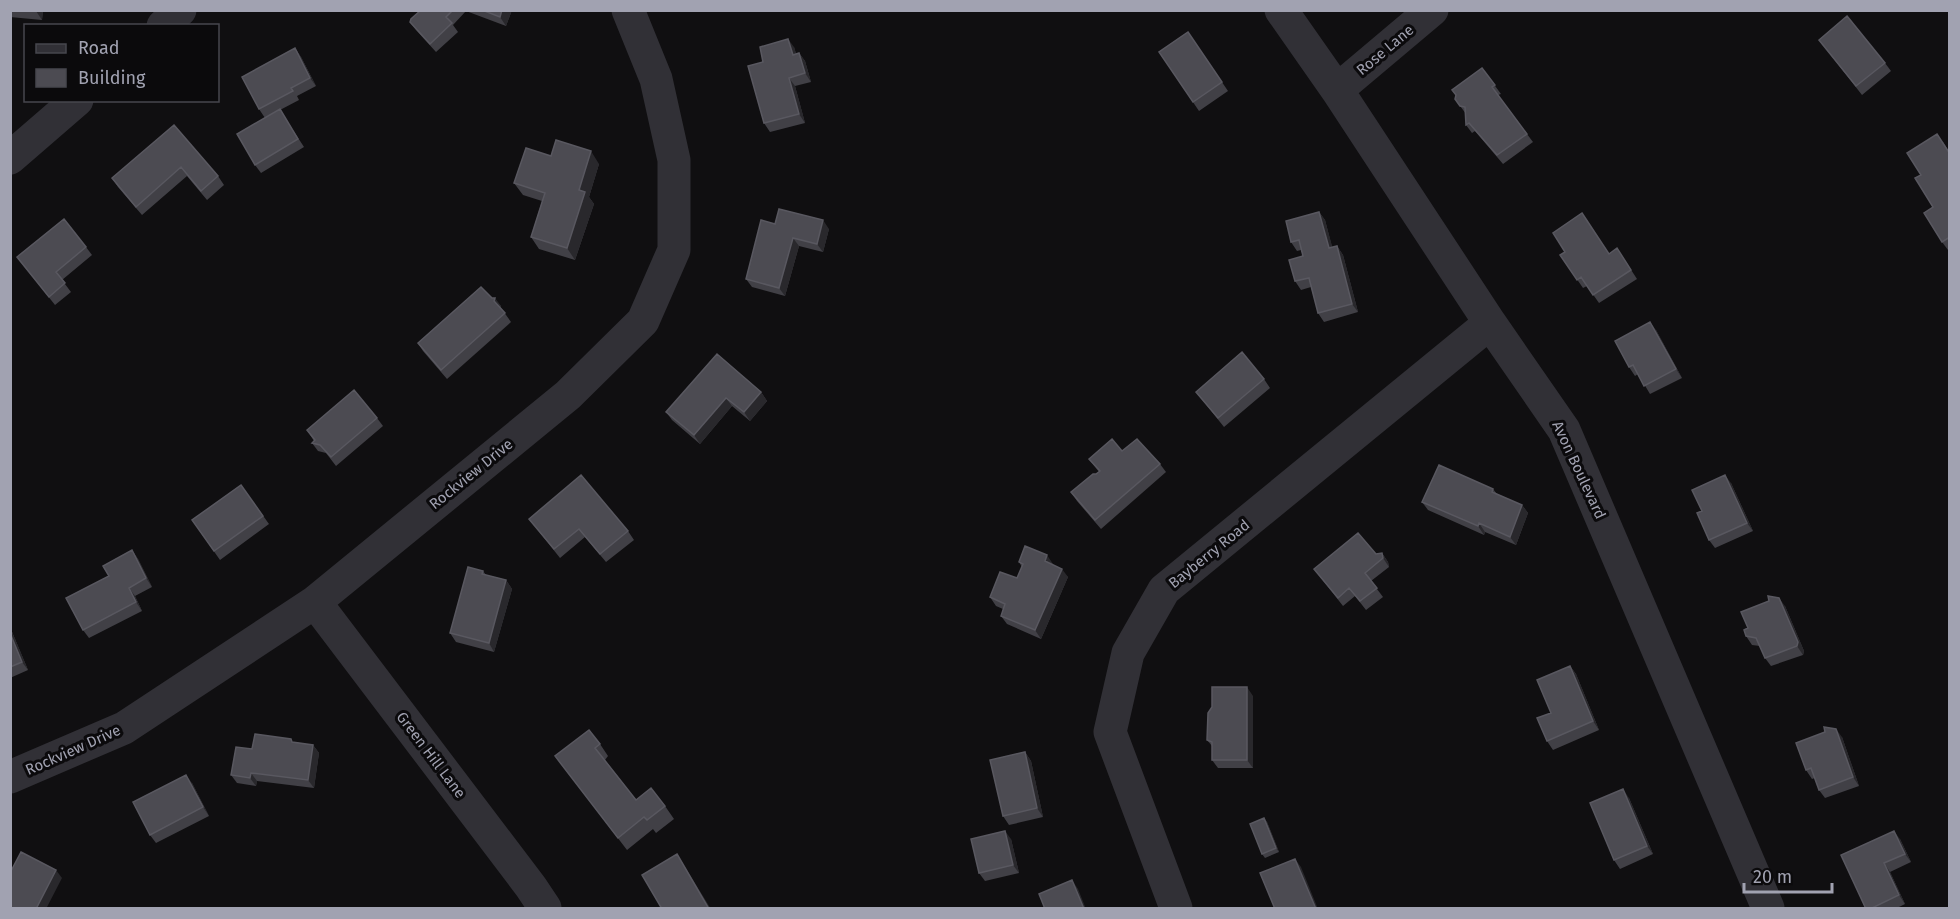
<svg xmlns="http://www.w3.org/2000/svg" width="1960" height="919" font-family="'Fira Sans',sans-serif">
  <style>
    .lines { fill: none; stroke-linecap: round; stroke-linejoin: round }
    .minor { stroke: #313036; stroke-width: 33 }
    .wall { fill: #414046 }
    .shaded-wall { fill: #29282c }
    .building { fill: #4c4b52; stroke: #595860; stroke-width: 1.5 }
    .labels { text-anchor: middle; stroke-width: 6; stroke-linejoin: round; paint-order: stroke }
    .street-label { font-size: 15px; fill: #a1a2b1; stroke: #0b0a0c }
  </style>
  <rect width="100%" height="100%" fill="#100f11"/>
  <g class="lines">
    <!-- minor -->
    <path class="minor" d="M1281,10L1337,90L1490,323L1564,430L1768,908
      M163,26L180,10
      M1337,90L1432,10
      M10,158L77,100
      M315,602L531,887L545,908
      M10,777L124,728L315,602L568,395L643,321L674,250V160L656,79L628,10
      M1176,908L1110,732L1128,653L1164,590L1490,323"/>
  </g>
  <!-- wall -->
  <path class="wall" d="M10,10H43L42,20L10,17Z
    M421,10H512L506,26L466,11L453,25L458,32L436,52L416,30L410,22Z
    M1188,32L1228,91L1199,111L1159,52Z
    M1819,40L1885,63L1891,71L1862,95Z
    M794,47L796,54L799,53L805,61L811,82L795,86L805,123L770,132L764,123L763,62Z
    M295,48L301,57L316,86L297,96L299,100L280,110L304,147L261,173L255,165L265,118L259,109Z
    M1482,68L1501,94L1498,95L1533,142L1503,164L1475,131L1472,133L1466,125V114L1455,99Z
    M174,125L218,176L224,185L207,200L187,176L142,215L118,187L112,178Z
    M1943,142L1950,153V249L1948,250L1942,242L1933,207L1921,175Z
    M551,156L599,164L589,197L594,204L575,260L539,249L531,237L542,201L523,195L514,183Z
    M1319,212L1325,220L1332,247L1337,246L1343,255L1358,312L1324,322L1318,313L1311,287L1301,290L1295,281L1303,256L1301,250L1297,251L1291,242Z
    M775,224L829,229L823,252L799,246L785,296L752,287L746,279Z
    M86,247L92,255L62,280L71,292L55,305L17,257Z
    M1617,248L1637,279L1599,303L1587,286L1583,288L1560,255L1609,254Z
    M492,298L501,306V308L511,322L447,379L423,351L418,343Z
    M1656,330L1682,378L1650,394L1638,374L1635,376L1629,367Z
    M717,354L761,392L767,401L750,421L732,406L700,444L672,420L666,412Z
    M1264,379L1270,388L1224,427L1196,392Z
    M377,418L383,426L336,466L326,453L318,451L312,443L314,441L307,430Z
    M1122,451L1160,464L1166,472L1101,529L1077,501L1071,492L1099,472L1089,459Z
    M1731,483L1753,531L1715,548L1709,540L1702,511Z
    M241,485L269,524L220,560L192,520Z
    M1493,489L1497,494L1522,505L1528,513L1516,545L1485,532L1484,535L1428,510L1422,502Z
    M529,519L628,531L634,540L606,562L585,537L560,558Z
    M132,550L138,559L152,587L135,596L142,611L89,638L83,630L109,576Z
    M1382,553L1388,562L1389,567L1371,581L1383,597L1366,610L1355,596L1343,606L1314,569Z
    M1019,562L1053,564V565L1068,577L1041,639L1007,624L1001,616L1003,609L996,606L990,597L1017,578L1022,567Z
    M483,571L486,575L506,580L512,589L494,652L456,642L450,633Z
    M1785,606L1804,651L1803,655L1771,666L1765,658L1760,646L1752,645L1746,636Z
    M10,627L28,670L10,678Z
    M1570,666L1576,674L1599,730L1553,750L1547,741L1551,713Z
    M1253,696V768H1218L1212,760V746L1207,740Z
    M1842,737L1859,786L1825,798L1819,790L1815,778L1812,779L1806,770Z
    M293,742L313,745L319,753L314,788L257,781L256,786L237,783L231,775L252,749Z
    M600,744L608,756L605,760L636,800L665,806L674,819L656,833L653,829L627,850L555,756Z
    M1025,752L1031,761L1043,817L1009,825L1003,816Z
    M192,783L209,816L156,843L150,835Z
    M1629,798L1653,854L1620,869L1614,860Z
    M1264,818L1267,822L1279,852L1265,858L1262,854Z
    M1011,839L1019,873L985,881L979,873Z
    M1900,839L1911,862L1890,872L1905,904L1895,909H1866L1841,855Z"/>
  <!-- shaded-wall -->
  <path class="shaded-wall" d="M36,10H43L42,20L36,11Z
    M502,10H512L506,26L500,17Z
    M788,39L794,47L799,63L793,55Z
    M295,48L301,57L316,86L310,78Z
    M799,53L805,61L811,82L805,73Z
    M789,78L795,86L805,123L799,114Z
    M591,151L599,164L589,197L594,204L575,260L567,248L579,190Z
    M1319,212L1325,220L1335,257L1329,248Z
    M823,220L829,229L823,252L817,244Z
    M793,238L799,246L785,296L779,288Z
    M1337,246L1343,255L1358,312L1352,304Z
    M495,298L501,306L500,310L494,301Z
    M1650,322L1656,330L1682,378L1676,369Z
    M761,392L767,401L750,421L744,412Z
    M726,398L732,406L700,444L694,435Z
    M1725,475L1731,483L1753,531L1747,523Z
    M1522,505L1528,513L1516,545L1510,537Z
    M1479,523L1485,532L1484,535L1478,526Z
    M132,550L138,559L152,587L146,578Z
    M1382,553L1388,562L1389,567L1383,558Z
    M1047,555L1053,564L1051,570L1045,561Z
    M1062,569L1068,577L1041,639L1035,630Z
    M506,580L512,589L494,652L489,643Z
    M129,588L135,596L142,611L136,602Z
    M1779,598L1785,606L1804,651L1803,655L1797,646Z
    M10,627L28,670L22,662L10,633Z
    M1570,666L1576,674L1599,730L1593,721Z
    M1247,687L1253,696V768L1247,760Z
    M1836,729L1842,737L1859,786L1853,777Z
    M313,745L319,753L314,788L308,780Z
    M1025,752L1031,761L1043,817L1037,808Z
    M251,773L257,781L256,786L250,778Z
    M186,775L192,783L209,816L203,807Z
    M1623,789L1629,798L1653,854L1647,846Z
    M1264,818L1267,822L1279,852L1276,848Z
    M1005,831L1011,839L1019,873L1013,865Z
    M1894,831L1900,839L1911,862L1905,854Z
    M677,854L685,867L711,909H709Z
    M1295,859L1301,867L1318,909H1316Z
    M1884,863L1890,872L1905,904L1899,895Z
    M56,870L62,878L46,909H36Z
    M1072,880L1078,889L1086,909H1084Z"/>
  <!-- building -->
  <path class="building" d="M421,10H453L446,17L452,23L430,44L410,22L411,19Z
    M482,10H502L500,17Z
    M1847,16L1885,63L1856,86L1819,40Z
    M1188,32L1222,82L1193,102L1159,52Z
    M788,39L793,55L799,53L805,73L789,78L799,114L764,123L748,66L763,62L760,47Z
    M295,48L310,78L291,88L293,91L259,109L242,77Z
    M1482,68L1495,85L1492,87L1527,134L1497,155L1469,123L1466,125L1465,107L1460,106L1455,99L1456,95L1452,90Z
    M280,109L298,139L255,165L237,134Z
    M174,125L218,176L201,191L181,167L136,207L112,178Z
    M1937,134L1950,154V237L1942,242L1924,213L1933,207L1915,178L1921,175L1907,153Z
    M556,140L591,151L579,190L585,192L567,248L531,237L545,193L514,183L526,148L551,156Z
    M779,209L823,220L817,244L793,238L779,288L746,279L761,220L775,224Z
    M1319,212L1329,248L1337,246L1352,304L1318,313L1309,278L1295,281L1289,260L1303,256L1299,240L1291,242L1286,221Z
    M1582,213L1609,254L1617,248L1631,270L1593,295L1581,277L1577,280L1560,255L1565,252L1553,233Z
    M64,219L86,247L56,272L65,283L49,297L17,257Z
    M481,287L492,298H495L494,301L505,313L441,370L418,343Z
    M1650,322L1676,369L1644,386L1633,365L1629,367L1615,341Z
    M1242,352L1264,379L1218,418L1196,392Z
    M717,354L761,392L744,412L726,398L694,435L666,412Z
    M354,390L377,418L331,457L320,445L312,443L315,440L307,430Z
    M1112,439L1122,451L1137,439L1160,464L1095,520L1071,492L1093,474H1096L1100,471L1089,459Z
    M1439,465L1493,489L1492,492L1522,505L1510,537L1479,523L1478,526L1422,502Z
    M581,475L628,531L600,554L579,529L554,549L529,519Z
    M1725,475L1747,523L1709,540L1697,513L1702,511L1692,490Z
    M241,485L263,516L214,551L192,520Z
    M1358,533L1376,554L1382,553L1383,558L1365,573L1377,588L1360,601L1349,588L1338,598L1314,569Z
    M1025,546L1047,555L1045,561L1062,569L1035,630L1001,616L1005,604L990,597L1000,572L1017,578L1023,564L1019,562Z
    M132,550L146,578L129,588L136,602L83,630L66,598L109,576L103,566Z
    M468,567L483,571L482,574L506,580L489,643L450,633Z
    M1768,596L1779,598L1798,642L1797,646L1765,658L1756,638L1746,636L1744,630L1748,628L1741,612L1769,601Z
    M10,633L22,662L10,667Z
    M1570,666L1593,721L1547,741L1537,718L1551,713L1537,680Z
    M1212,687H1247V760H1212V742L1207,740L1208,713L1212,707Z
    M1824,727L1836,729L1853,777L1819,790L1811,768L1806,770L1796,743L1825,732Z
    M589,730L600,744L595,748L636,800L651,788L665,806L647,820L644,817L618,838L555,756Z
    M255,734L291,739L292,742L313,745L308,780L251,773L250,778L231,775L236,747L252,749Z
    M1025,752L1037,808L1003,816L990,760Z
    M186,775L203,807L150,835L133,802Z
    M1623,789L1647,846L1614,860L1590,803Z
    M1264,818L1276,848L1262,854L1250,824Z
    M1005,831L1013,865L979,873L971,839Z
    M1894,831L1905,854L1884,863L1899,895L1870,909H1866L1841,855Z
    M21,852L56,870L36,909H10V873Z
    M677,854L709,909H662L642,875Z
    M1295,859L1316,909H1275L1260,873Z
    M1072,880L1084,909H1045L1039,894Z"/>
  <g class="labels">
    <!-- street labels -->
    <g class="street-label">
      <text transform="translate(1385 50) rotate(-40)" y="5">Rose Lane</text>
      <text transform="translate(1579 470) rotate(65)" y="5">Avon Boulevard</text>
      <text transform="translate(471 474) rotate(-39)" y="5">Rockview Drive</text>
      <text transform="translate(1209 554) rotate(-39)" y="5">Bayberry Road</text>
      <text transform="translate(73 750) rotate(-24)" y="5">Rockview Drive</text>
      <text transform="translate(431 755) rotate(53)" y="5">Green Hill Lane</text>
    </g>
  </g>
  <!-- border -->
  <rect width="1960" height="919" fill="none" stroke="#a1a2b1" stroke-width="24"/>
  <!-- legend -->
  <rect x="24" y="24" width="195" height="78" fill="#0b0a0c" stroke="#47474e" stroke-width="1.5"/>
  <rect x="36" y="44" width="30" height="9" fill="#313036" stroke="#47474e" stroke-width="1.5"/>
  <text x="78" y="54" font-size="18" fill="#a1a2b1">Road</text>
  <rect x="36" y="69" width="30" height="18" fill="#4c4b52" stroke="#47474e" stroke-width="1.5"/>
  <text x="78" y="84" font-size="18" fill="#a1a2b1">Building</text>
  <!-- scale -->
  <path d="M1744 883v9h88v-9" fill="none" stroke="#a1a2b1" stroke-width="3"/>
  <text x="1753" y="883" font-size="18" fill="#a1a2b1" stroke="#0b0a0c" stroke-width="4.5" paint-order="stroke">20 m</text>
</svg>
